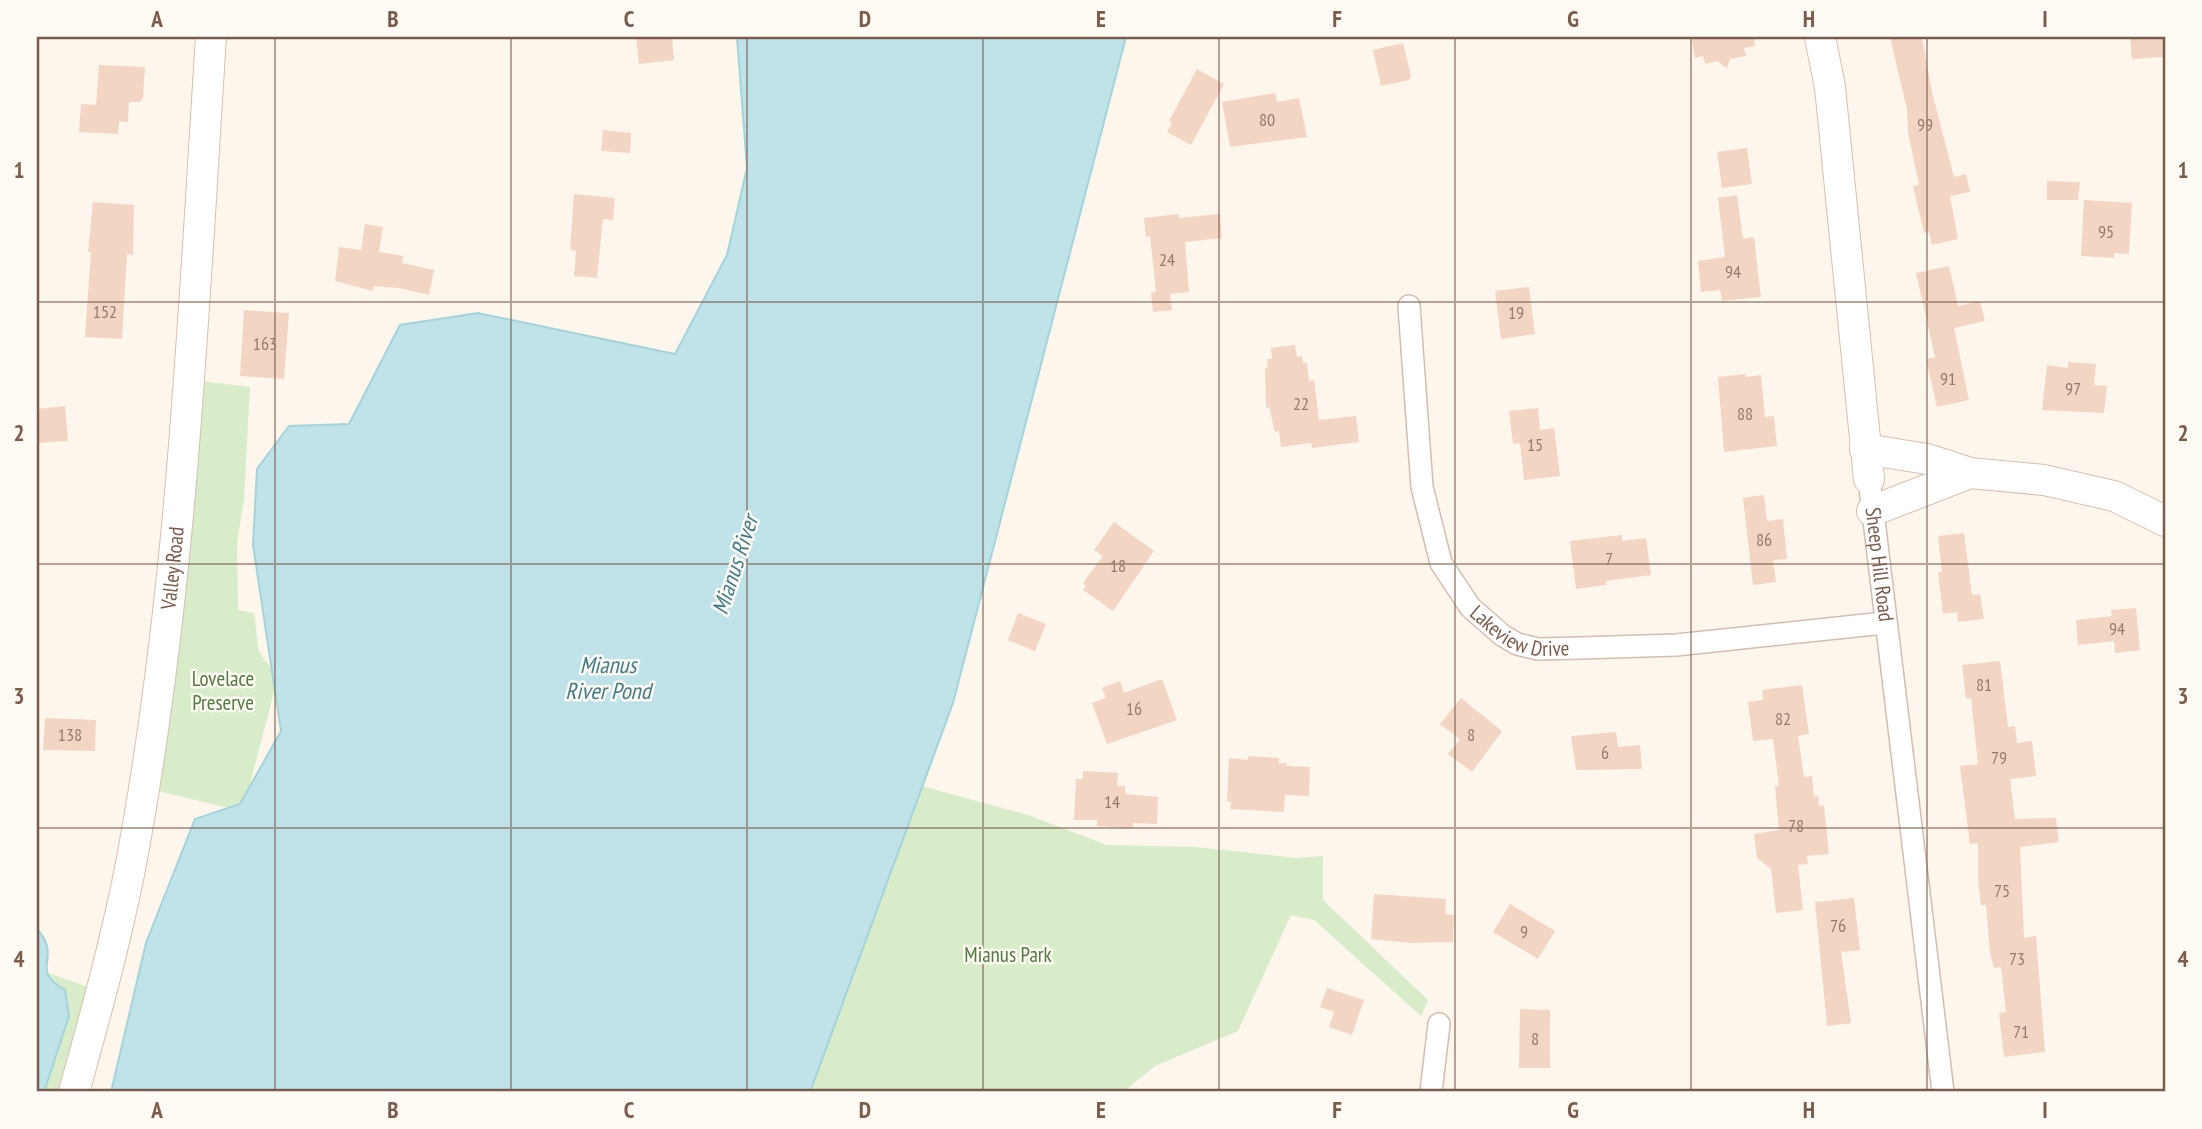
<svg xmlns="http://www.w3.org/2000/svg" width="2202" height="1129" font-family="'PT Sans Narrow',sans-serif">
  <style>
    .green { fill: #d8ecc9 }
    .water { fill: #bfe3e8; stroke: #a5d3da; stroke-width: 2 }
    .building { fill: #f3d5c3 }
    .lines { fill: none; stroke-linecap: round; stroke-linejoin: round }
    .street-casing { stroke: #d1beb0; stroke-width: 24 }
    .secondary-casing { stroke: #d6c0b0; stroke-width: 32 }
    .street { stroke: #fff; stroke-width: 21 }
    .secondary { stroke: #fff; stroke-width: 30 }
    .grid { fill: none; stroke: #7a5c4d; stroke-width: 2; stroke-opacity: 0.55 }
    .labels { text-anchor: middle; stroke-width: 5; stroke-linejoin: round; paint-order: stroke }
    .number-label { font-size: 18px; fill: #987a6a }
    .street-label { font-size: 21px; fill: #7a5c4d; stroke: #fffaf3 }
    .park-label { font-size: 21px; fill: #537a41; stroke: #fffaf3 }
    .water-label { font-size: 23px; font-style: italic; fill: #437c86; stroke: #fffaf3 }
    .neatline { fill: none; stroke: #7a5c4d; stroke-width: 2.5 }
    .grid-label { font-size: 23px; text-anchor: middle; font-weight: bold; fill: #7a5c4d }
  </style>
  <rect width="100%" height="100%" fill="#fdf6ec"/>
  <!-- green -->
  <path class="green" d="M200,381L250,387L244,499L237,543L238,610L254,613L259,652L278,677L250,784L237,810L158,791Z
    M922,786L1028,815L1107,845L1195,847L1297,858L1323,856V900L1428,1000L1421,1016L1314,920L1291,915L1238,1031L1155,1066L1123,1092H808Z
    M37,969L91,988L57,1092H37Z"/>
  <!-- water -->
  <path class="water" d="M737,37H1126L953,703L810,1092H111L146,943L195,819L240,804L281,731L253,545L257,469L289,426L349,424L400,325L478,313L675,354L727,255L747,168Z
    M37,929C64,959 27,969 65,990L69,1016L44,1092H37Z"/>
  <!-- building -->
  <path class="building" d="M636,37H672L674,60L639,64Z
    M1691,37H1754L1755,46L1744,48L1746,56L1730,59L1727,68L1717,61L1705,64L1703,56L1695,58Z
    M1890,37H1922L1932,92L1954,177L1966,174L1970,192L1950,196L1958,239L1932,245L1929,232L1924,233L1913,186L1919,185L1908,132L1907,109Z
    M2130,37H2165V57L2132,59Z
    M1403,43L1411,76L1409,80L1381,86L1373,50Z
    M99,65L145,67L143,97L140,102H129L128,122L119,121L118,134L79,132L81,104L96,105Z
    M1197,69L1224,84L1191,145L1167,132L1172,122L1169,121Z
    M1275,93L1277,102L1299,98L1307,137L1230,147L1222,102Z
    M603,130L631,133L630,153L601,151Z
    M1747,148L1752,184L1722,188L1717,152Z
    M2047,181L2080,182L2078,200H2047Z
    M574,194L615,198L613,220L603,219L597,278L574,276L576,251L570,250Z
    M1737,195L1743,239L1754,237L1761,297L1722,301L1720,290L1701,292L1698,261L1725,257L1718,198Z
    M2084,200L2132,203L2129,254L2114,253V258L2081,256Z
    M93,202L134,205L133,255L127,254L122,339L85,337L91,252H88Z
    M1179,214V218L1220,214L1222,238L1185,242L1189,292L1170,294L1172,310L1153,312L1151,293L1156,292L1150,236L1146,237L1144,218Z
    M365,224L383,227L379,252L403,256L402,263L434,270L429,295L399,288L373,286V291L335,281L339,247L361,250Z
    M1949,266L1958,306L1980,301L1985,321L1954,328L1969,400L1937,407L1926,359L1935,357L1916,273Z
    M1529,287L1535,334L1501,339L1495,291Z
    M244,310L289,313L284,379L240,376Z
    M1295,345L1297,357L1302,356L1303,363H1307L1309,381L1314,380L1319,420L1356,416L1359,442L1312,448L1311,443L1281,447L1279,431L1275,432L1269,407L1266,408L1265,368L1268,367L1267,359H1272L1271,348Z
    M2068,362L2096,364L2094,385L2107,386L2104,413L2042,410L2047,365L2068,368Z
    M1745,374L1746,377L1761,375L1765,417L1774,416L1777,446L1724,452L1718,377Z
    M65,406L68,441L37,443V409Z
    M1538,408L1540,430L1554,428L1560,476L1524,480L1520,443L1513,444L1509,411Z
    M1764,495L1767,521L1783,519L1787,559L1773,560L1776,582L1753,585L1743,498Z
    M1114,522L1154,551L1113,611L1083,590L1086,586L1083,583L1103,556L1094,550Z
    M1964,533L1972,595L1980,594L1984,619L1958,622L1957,612L1943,614L1938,572H1942L1938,536Z
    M1622,535V541L1646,538L1651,575L1606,581V585L1576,589L1570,541Z
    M2136,608L2140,650L2115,653L2114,641L2078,645L2076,620L2112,616L2111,610Z
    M1018,613L1046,624L1035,651L1008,640Z
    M2000,661L2008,727L2015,726L2017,743L2032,741L2036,776L2010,779L2015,819L2056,818L2059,842L2020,847L2024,938L2036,936L2045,1052L2004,1057L1999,1013L2006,1012L2001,967L1994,968L1990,953L1986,905H1981L1978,880V843L1970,844L1960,766L1978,764L1971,698L1966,699L1962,665Z
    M1162,679L1177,720L1107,744L1092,703L1106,698L1102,688L1120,681L1124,693Z
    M1802,685L1809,734L1798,736L1804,777L1812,776L1814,797L1818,796L1819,806L1824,805L1829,854L1807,856L1808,864L1798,865L1803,910L1776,913L1771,869L1757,858L1754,834L1779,830L1775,786H1779L1773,739L1753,741L1748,702L1763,700L1762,690Z
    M1461,698L1502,731L1472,772L1448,754L1460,739L1440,724Z
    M45,718L96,720L95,751L43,750Z
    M1616,732L1618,747L1640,745L1642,769L1576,770L1571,736Z
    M1248,756L1279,758V763H1287L1286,766L1310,767L1309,796L1285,795L1284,812L1230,809L1231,802L1227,801L1229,758L1248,760Z
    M1083,771L1118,773L1117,786H1125V794L1158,797L1157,824L1133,823V828L1097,826V820H1074L1076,779H1083Z
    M1374,894L1446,899L1445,914L1454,915L1453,942L1411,943L1371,939Z
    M1854,898L1860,950L1841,952L1851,1023L1827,1026L1815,902Z
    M1510,904L1555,931L1538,959L1493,932Z
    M1327,988L1364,1000L1352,1035L1329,1027L1334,1012L1320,1007Z
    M1520,1009L1550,1010V1068H1519Z"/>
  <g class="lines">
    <defs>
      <g id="street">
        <path id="s1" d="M1409,306L1422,487L1441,563L1470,607L1502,635L1517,644L1538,649L1581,648L1676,645L1884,623"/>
        <path id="s2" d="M1869,479L1943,1092"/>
        <path d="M1431,1092L1439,1024"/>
      </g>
      <g id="secondary">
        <path d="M1820,37L1830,87L1869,479"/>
        <path d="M1865,449L1927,459L1970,473L2044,480L2114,496L2165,521"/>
        <path d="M1872,511L1970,473"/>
        <path id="s3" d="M74,1092C94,1020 114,948 129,874C182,598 193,316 211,37"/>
      </g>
    </defs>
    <!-- street casing -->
    <use href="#street" class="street-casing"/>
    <!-- secondary casing -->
    <use href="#secondary" class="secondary-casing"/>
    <!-- street -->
    <use href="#street" class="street"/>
    <!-- secondary -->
    <use href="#secondary" class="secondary"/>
  </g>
  <!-- grid -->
  <path class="grid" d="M275,37V1092M511,37V1092M747,37V1092M983,37V1092M1219,37V1092M1455,37V1092M1691,37V1092M1927,37V1092M37,302H2165M37,564H2165M37,828H2165"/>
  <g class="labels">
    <!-- number labels -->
    <g class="number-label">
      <text x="1267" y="126">80</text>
      <text x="1925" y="131">99</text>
      <text x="2106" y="238">95</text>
      <text x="1167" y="266">24</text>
      <text x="1733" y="278">94</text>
      <text x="105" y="318">152</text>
      <text x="1516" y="319">19</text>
      <text x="265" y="350">163</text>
      <text x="1948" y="385">91</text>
      <text x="2073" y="395">97</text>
      <text x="1301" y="410">22</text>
      <text x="1745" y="420">88</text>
      <text x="1535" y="451">15</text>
      <text x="1764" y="546">86</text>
      <text x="1609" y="565">7</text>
      <text x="1118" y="572">18</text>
      <text x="2117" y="635">94</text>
      <text x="1984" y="691">81</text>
      <text x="1134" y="715">16</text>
      <text x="1783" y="725">82</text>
      <text x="70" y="741">138</text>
      <text x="1471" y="741">8</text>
      <text x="1605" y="759">6</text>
      <text x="1999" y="764">79</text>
      <text x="1112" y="808">14</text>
      <text x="1796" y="832">78</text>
      <text x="2002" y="897">75</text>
      <text x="1838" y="932">76</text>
      <text x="1524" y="938">9</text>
      <text x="2017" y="965">73</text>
      <text x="2021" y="1038">71</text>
      <text x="1535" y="1045">8</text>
    </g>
    <!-- street labels -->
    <g class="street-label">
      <text dy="7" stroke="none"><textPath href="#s2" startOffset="86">Sheep Hill Road</textPath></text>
      <text dy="7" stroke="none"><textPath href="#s3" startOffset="534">Valley Road</textPath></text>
      <text dy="7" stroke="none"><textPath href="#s1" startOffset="371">Lakeview Drive</textPath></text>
    </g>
    <!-- park labels -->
    <g class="park-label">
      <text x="223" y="686">Lovelace<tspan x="223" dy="24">Preserve</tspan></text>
      <text x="1008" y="962">Mianus Park</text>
    </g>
    <!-- water labels -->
    <g class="water-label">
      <text transform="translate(735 565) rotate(-72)" y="8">Mianus River</text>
      <text x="608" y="673">Mianus<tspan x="608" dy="26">River Pond</tspan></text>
    </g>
  </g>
  <!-- border -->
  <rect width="2202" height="1129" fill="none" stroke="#fffaf3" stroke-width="77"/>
  <rect x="38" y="38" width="2126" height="1052" class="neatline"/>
  <g class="grid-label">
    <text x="157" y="27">A</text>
    <text x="393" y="27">B</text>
    <text x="629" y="27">C</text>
    <text x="865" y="27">D</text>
    <text x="1101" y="27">E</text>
    <text x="1337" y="27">F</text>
    <text x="1573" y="27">G</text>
    <text x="1809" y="27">H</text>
    <text x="2045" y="27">I</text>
    <text x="19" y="178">1</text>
    <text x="2183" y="178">1</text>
    <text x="19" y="441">2</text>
    <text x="2183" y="441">2</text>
    <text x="19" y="704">3</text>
    <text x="2183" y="704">3</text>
    <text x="19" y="967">4</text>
    <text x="2183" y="967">4</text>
    <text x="157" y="1118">A</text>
    <text x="393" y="1118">B</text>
    <text x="629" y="1118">C</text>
    <text x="865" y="1118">D</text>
    <text x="1101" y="1118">E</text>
    <text x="1337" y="1118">F</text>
    <text x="1573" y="1118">G</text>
    <text x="1809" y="1118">H</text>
    <text x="2045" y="1118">I</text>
  </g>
</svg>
